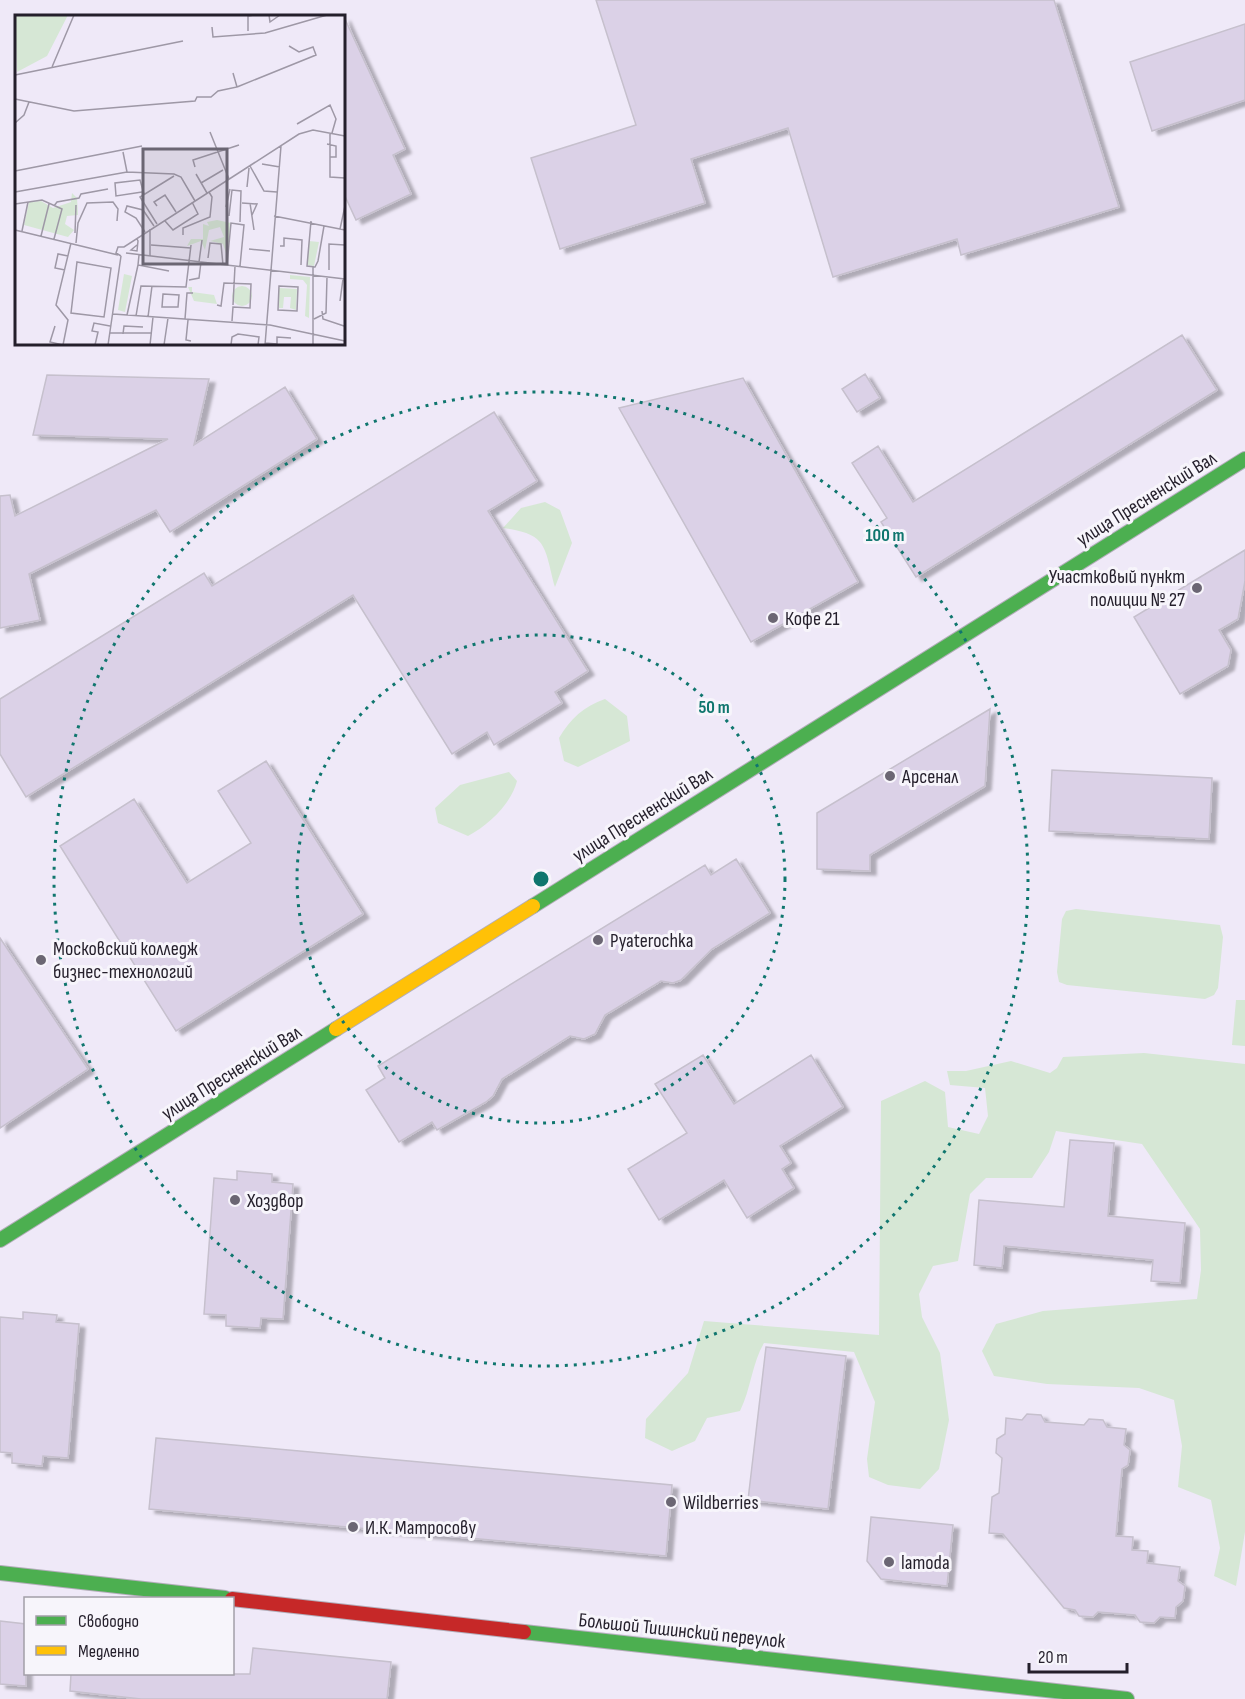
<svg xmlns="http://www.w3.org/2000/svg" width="1245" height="1699" font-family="'Sofia Sans Condensed',sans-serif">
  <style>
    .green { fill: #d6e7d5 }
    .building { fill: #dbd1e7; stroke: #c6c0cd; stroke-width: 1.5; filter: url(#shadow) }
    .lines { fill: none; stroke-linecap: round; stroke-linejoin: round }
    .fast-casing { stroke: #b2adb9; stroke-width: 16 }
    .slow-casing { stroke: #b2adb9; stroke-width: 16 }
    .jam-casing { stroke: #b2adb9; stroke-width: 16 }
    .fast { stroke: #4caf50; stroke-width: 14 }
    .slow { stroke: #ffc107; stroke-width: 14 }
    .jam { stroke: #c62828; stroke-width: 14 }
    .ring { fill: none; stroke: #0f766e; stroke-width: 3; stroke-dasharray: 3 6 }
    .poi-dot { fill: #6b6673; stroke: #f7f5fb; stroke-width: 2 }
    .labels { text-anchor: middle; stroke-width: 6; stroke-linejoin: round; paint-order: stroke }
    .street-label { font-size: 20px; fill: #241f2b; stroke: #f7f5fb }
    .poi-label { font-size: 20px; fill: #241f2b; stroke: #f7f5fb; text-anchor: start }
    .inset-road { fill: none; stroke: #9e98a6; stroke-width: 1.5 }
    .view { fill: #6b6673; fill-opacity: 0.15; stroke: #6b6673; stroke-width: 3 }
    .inset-edge { fill: none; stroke: #241f2b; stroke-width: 3 }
    .centre { fill: #0f766e; stroke: #f7f5fb; stroke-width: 3 }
    .ring-label { font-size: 18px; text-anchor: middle; font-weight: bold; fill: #0f766e; stroke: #f7f5fb; stroke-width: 6; stroke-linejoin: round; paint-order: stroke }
  </style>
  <defs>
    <filter id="shadow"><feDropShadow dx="6" dy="4" stdDeviation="1.5" flood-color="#0004"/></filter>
  </defs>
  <rect width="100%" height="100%" fill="#efe9f8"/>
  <!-- green -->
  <path class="green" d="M545,502L560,510L572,543L555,587C544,546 548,534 503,528L521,508Z
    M605,699L627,716L630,741L578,767L564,761L559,738C570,719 584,706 605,699Z
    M509,772L517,781C511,804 489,825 468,836L438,823L435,808L460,785Z
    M1076,909L1220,925L1223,937L1218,988L1214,995L1205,999L1067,985L1059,982L1057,972L1062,919L1066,911Z
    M1236,1000H1245V1046L1232,1045Z
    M1144,1053L1245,1064V1532L1236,1586L1214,1576L1220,1548L1211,1500L1178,1487L1182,1446L1174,1400L1139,1388L1047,1384L994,1376L982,1351L996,1324L1043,1311L1197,1299L1201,1270L1200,1229L1142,1144L1056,1131L1049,1152L1032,1178H986L970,1194L958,1261L933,1266L919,1294L922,1317L940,1353L949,1420L939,1469L920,1489L888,1485L869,1477L867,1459L875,1402L854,1352L764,1343C752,1363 751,1389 740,1411L707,1418L695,1441L672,1451L645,1438L646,1419L688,1373L704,1321L879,1335L881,1101L925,1081L945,1092L948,1127L979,1134L988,1116L985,1088L950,1085L947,1071H966L1011,1061L1050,1073L1057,1068L1063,1057Z"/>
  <!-- building -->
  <path class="building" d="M596,0H1054L1119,207L961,255L957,239L833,277L788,128L691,159L705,203L560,249L531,158L636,125Z
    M344,17L405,149L393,155L411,194L356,220L344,194Z
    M1245,24V100L1152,131L1130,62Z
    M1182,335L1217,390L916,577L881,522L887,518L852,463L878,446L913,502Z
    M865,374L880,398L857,412L842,389Z
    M47,375L209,379L194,445L285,387L317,439L170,532L156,510L29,574L40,620L0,628V496L10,495L15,516L168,439L33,435Z
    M743,378L858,582L751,642L619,408Z
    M494,412L537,481L488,511L588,671L555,692L562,703L494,745L487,732L452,754L353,595L26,797L0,754V699L204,573L212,586Z
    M1245,550V581L1238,619L1219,630L1231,650L1228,666L1180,694L1134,617Z
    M990,709L985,786L870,855V871L817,869V813Z
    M266,761L363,914L176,1031L60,846L134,799L187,883L251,843L218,791Z
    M1052,770L1212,778L1209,839L1049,831Z
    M736,859L770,913L712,949L681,980L673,983L661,981L605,1015L595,1034L584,1039L570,1036L502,1079L493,1096L486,1102L437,1130L432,1122L399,1142L366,1090L385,1078L378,1066L705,865L711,875Z
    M0,938L88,1069L0,1128Z
    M703,1055L734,1104L811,1055L843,1107L780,1146L791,1163L782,1169L794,1188L747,1218L724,1180L659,1220L628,1169L687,1133L655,1084Z
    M1070,1140L1114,1143L1108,1216L1185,1223L1180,1283L1151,1281L1153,1260L1004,1246L1002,1268L974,1265L979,1200L1064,1207Z
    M237,1171L272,1174V1182L293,1184L283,1319L261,1318L260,1328L226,1326V1315L204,1314L214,1178L237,1180Z
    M23,1312L57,1315L56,1322L79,1324L68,1458L43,1456L42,1466L12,1463V1453L0,1452V1317L23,1319Z
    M766,1347L846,1356L828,1509L748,1500Z
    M1027,1414L1041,1415L1045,1422L1084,1425L1089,1419L1103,1420L1107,1427L1126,1429L1124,1445L1130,1450L1128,1465L1122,1469L1116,1536L1133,1537L1132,1550L1148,1551L1147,1563L1180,1567L1178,1581L1185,1586L1183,1601L1176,1607L1175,1618L1160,1617L1154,1623L1140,1622L1135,1615L1098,1612L1093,1617L1079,1616L1075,1610L1064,1608L1003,1534L989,1533L992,1497L999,1493L1002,1458L996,1453L997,1439L1005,1434L1006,1418L1022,1420Z
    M156,1438L672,1485L666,1556L149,1509Z
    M871,1517L953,1525L947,1586L881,1579L867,1561Z
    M0,1621L26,1624V1686L0,1684Z
    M253,1648L391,1662L387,1699H141L70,1691L71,1674H250Z"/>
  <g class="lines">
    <defs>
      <path id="fast" d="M533,906L1245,459
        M0,1240L336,1029
        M0,1573L225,1598
        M524,1632L1127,1699"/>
      <path id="slow" d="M336,1029L533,906"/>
      <path id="jam" d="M232,1599L524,1632"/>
    </defs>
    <!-- fast casing -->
    <use href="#fast" class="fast-casing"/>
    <!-- slow casing -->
    <use href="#slow" class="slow-casing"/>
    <!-- jam casing -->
    <use href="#jam" class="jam-casing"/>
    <!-- fast -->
    <use href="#fast" class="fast"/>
    <!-- slow -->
    <use href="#slow" class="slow"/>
    <!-- jam -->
    <use href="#jam" class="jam"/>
  </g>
  <!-- distance rings -->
  <g class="ring">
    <circle cx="541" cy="879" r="244"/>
    <circle cx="541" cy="879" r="487"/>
  </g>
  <!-- markers -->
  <g class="poi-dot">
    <circle cx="1197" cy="588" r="6"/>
    <circle cx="773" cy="618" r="6"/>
    <circle cx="890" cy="776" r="6"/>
    <circle cx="598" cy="940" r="6"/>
    <circle cx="41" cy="960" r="6"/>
    <circle cx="235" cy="1200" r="6"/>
    <circle cx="671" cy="1502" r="6"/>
    <circle cx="353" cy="1527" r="6"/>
    <circle cx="889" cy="1562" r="6"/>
  </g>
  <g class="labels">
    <!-- street labels -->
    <g class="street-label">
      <text transform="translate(1146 498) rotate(-32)" y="7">улица Пресненский Вал</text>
      <text transform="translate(642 814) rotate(-32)" y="7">улица Пресненский Вал</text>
      <text transform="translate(231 1072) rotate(-32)" y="7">улица Пресненский Вал</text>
      <text transform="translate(682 1630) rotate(6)" y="7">Большой Тишинский переулок</text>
    </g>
    <!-- poi labels -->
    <g class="poi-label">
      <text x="1185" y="583" text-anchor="end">Участковый пункт<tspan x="1185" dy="23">полиции № 27</tspan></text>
      <text x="785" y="625">Кофе 21</text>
      <text x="902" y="783">Арсенал</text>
      <text x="610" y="947">Pyaterochka</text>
      <text x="53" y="955">Московский колледж<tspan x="53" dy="23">бизнес-технологий</tspan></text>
      <text x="247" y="1207">Хоздвор</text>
      <text x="683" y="1509">Wildberries</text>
      <text x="365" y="1534">И.К. Матросову</text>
      <text x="901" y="1569">lamoda</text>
    </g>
  </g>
  <!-- overview -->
  <g transform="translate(15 15)">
    <rect width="330" height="330" fill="#efe9f8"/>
    <path d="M0,0H53L32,41L2,57ZM57,178L62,183L63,200L52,201L50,209L59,215L53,222L9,210L14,187L26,186L38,193L56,187ZM202,205L216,208L212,241L208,229L195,226L209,222L205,212L194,215L190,235L186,226L172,231L176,224H188V209L194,211L192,207ZM294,226L304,227L299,251L292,250ZM109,259L117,261L110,297L103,295ZM275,260L295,262L294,303L290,301L292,270L288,265L275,264ZM217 281a10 10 0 1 1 20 0a10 10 0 1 1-20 0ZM173,272H177V277L199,280L202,289L179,286ZM264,273L282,274L281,295L275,293L276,282H269L268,293H264Z" fill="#d6e7d5"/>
    <path class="inset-road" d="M254,0L255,7L265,0M197,12L198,22L250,18L312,0M233,16V1L239,0M37,52L59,0M0,60L168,26M222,72L301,40L298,32L284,37L274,31M0,84L59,96L180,86L182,82H196L203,76L222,72L218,58M0,108L9,100L14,87M282,109L315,90L321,104L317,118M195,117L214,164M315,119V162L330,163M312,129L321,131V142H315M108,137L112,157M247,149L265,152M235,151L249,176L262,177M180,152L178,145L224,130M0,156L127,131M181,159L192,178M186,168L208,155M232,172L234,153M0,177L112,157L159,159L166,162L180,186M127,177L101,181L100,168L125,165L129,179M227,188L242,189L237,200M235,188L239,215M0,189L27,185L47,194L39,224M39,191L42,187L64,183L66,179L93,174M142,191L139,187L150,180L161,197M211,192L215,174M214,201L217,175L226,176L225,207M259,201L330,215M150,206L158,215L183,199L177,187M296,206L292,251L300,252L303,246L309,211M142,209L125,182L159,161M135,214V241M325,214L330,191M0,215L103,240M7,216L13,187M130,217L121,203L110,197L112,191L128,195L139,211M60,218L61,190M168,220V213L195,202L197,182L194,177M26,221L34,189M122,224L123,226L122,236L116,235L122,230M61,228L63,208L72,188L98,187L103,194L102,206M136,230L176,233M265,231H269V223L287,225L286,250M234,234L255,236M111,238L330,264M124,240L123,250L154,256M106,241L101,238L103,232H109L284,119L298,115L330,121M193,243L195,228L206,229L208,250M62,247L96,253L89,302L56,298ZM184,247L187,225M212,250L216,208L229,210L225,251M50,255L40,253L43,239L53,241M314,255V229L330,230M174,265L184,263L186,247M264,271L283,272L282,296L263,295ZM148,279L164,280L163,292H147ZM325,286L328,264M202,290L206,291L209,268L236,269L235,293L218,292L217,306M218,290L220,251M307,296L308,304L329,311M98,299L255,310L330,326M112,300L123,250M121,301L126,271L171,272L176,230M133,302L137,271M170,304L172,278H178M299,304L311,298L312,262M173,305L171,325L176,326M40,311L35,327L48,330M95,318H136M108,319L109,311L128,312M250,328L262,329V322L276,323M48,330L53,305L41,290L56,228M80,330L83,317L77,316L79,308L95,311M93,330L106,241M135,330L138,302M149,330L153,303M216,330L217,322L223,319L244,322L243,330M250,330L266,131M298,330V251"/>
    <path class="view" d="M128,134H212V249H128Z"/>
    <rect width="330" height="330" class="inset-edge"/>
  </g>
  <circle cx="541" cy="879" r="9" class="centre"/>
  <g class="ring-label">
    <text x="885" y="541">100 m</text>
    <text x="714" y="713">50 m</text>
  </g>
  <!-- legend -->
  <rect x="24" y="1597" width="210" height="78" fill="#f7f5fb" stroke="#a39fa8" stroke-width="1.5"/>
  <rect x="36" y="1616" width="30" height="9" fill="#4caf50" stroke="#a39fa8" stroke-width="1.5"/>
  <text x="78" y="1627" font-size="18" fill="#241f2b">Свободно</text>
  <rect x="36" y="1646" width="30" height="9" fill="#ffc107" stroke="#a39fa8" stroke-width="1.5"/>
  <text x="78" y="1657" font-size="18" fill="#241f2b">Медленно</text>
  <!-- scale -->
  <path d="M1029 1663v9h98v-9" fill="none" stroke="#241f2b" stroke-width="3"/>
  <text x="1038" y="1663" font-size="18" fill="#241f2b" stroke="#f7f5fb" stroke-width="4.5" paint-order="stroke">20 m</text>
</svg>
